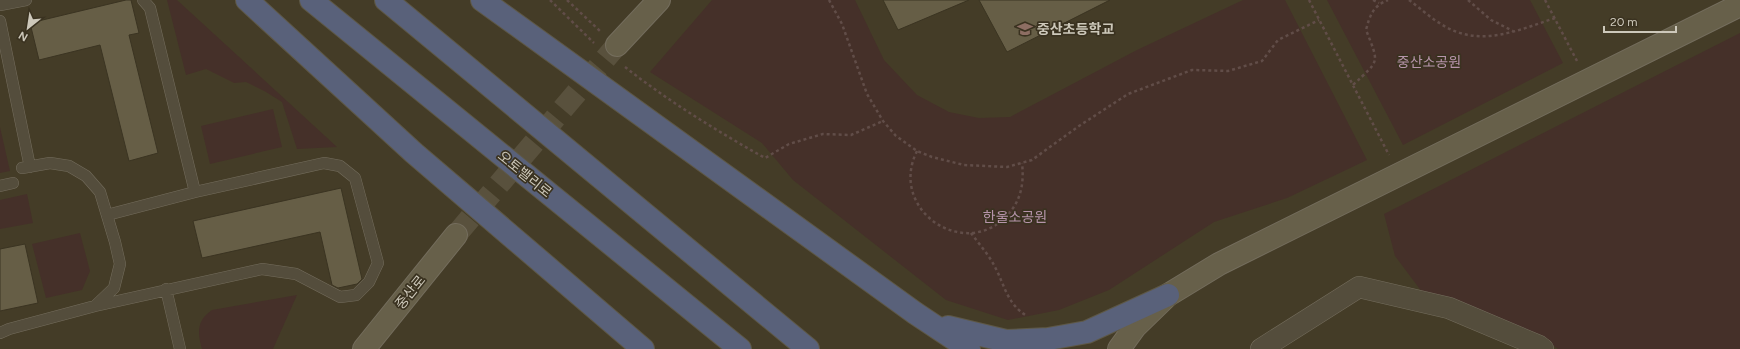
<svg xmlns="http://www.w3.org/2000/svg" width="1740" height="349" font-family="Figtree,'Noto Sans KR',sans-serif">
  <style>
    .green { fill: #453029 }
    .building { fill: #665e46; stroke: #3b3422 }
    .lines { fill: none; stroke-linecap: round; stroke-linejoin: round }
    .secondary-tunnel { stroke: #59513d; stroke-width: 22; stroke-dasharray: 22 11; stroke-linecap: butt }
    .lane-casing { stroke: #746d5d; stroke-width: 12 }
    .street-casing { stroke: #746d5d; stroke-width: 22 }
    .secondary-casing { stroke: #746d5d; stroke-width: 24 }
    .highway-casing { stroke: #5e5846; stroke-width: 24 }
    .path { stroke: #614d48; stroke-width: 2.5; stroke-dasharray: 3 3; stroke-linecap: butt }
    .lane { stroke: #544d3c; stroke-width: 11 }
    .street { stroke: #544d3c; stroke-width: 21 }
    .secondary { stroke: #67604a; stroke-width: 22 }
    .highway { stroke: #59617a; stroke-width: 22 }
    .labels { text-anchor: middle; stroke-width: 3.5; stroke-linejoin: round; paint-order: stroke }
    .poi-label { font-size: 14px; font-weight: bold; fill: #cdc8ba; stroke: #3a3220; text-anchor: start }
    .park-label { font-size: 14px; fill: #b694aa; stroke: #3a3220 }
    .street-label { font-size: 14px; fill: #cdc8ba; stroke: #3a3220 }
  </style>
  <rect width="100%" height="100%" fill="#443c27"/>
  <!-- green -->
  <path class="green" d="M167,0H177L337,147L297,149L282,102L266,92L246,82L234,83L206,69L186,75Z
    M712,0H855L884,60L917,95L949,112L979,118L1010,117L1137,50L1243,0H1285L1367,160L1287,198L1214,222L1109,290L1059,310L1008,320L946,300L793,180L762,143L650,72Z
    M1327,0H1530L1563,63L1403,145Z
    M1740,33V349H1558L1543,338L1422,292L1395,256L1384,214Z
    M273,109L282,147L210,164L201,126Z
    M0,127L10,171L0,173Z
    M27,194L33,223L0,229V200Z
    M80,233L90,271L82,290L46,298L32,244Z
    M297,295L273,349H202C197,332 197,320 212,310Z"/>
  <!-- building -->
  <path class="building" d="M126,0H131L139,33L129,35L158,153L129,161L100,45L39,60L30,23Z
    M883,0H969L898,30Z
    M979,0H1110L1007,52Z
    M341,188L362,279L357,284L338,288L332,285L320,232L202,258L193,221Z
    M25,244L38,303L0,311V249Z"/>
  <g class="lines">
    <!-- secondary-tunnel -->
    <path class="secondary-tunnel" d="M456,235L617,45"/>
    <defs>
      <path id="lane" d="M143,0L150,8L195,192
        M0,5L26,0
        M0,21L30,167
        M0,186L13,183
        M166,289L180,349
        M95,306L262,269L296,274L340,297L356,295L369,282L378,263L355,178L340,166L324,163L195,192L107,215
        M0,333L9,329L95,306L114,288L120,264L115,242L100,192L86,176L69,166L50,163L22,168"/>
      <path id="street" d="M1261,349L1359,287L1449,308L1539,346L1543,349"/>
      <path id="secondary" d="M617,45L659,0
        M364,349L456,235
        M1119,349L1135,327L1168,295L1219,264L1740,5"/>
      <path id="highway" d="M247,0L414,153L643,349
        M311,0L740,349
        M386,0L808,349
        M482,0L915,313L969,349
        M948,327L1006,341L1048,339L1087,332L1168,295"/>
    </defs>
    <!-- lane casing -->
    <use href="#lane" class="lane-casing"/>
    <!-- street casing -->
    <use href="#street" class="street-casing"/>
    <!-- secondary casing -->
    <use href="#secondary" class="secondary-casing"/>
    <!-- highway casing -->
    <use href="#highway" class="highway-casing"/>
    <!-- path -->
    <path class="path" d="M550,0L594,43
      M567,0L600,31
      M829,0L842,24L867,94L883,121L896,136L917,151L932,157L964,165L1007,167L1032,160L1079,126L1128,94L1192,70L1228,71L1262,61L1278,40L1319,20
      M1309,0L1389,155
      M1373,0L1379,3
      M1409,0C1421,9 1433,20 1446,27C1482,47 1519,30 1555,18
      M1468,0L1491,20L1513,31
      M1545,0L1577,61
      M625,67C668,101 717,131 765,158L789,144L823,134L851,135L883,121
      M1353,85C1379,60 1380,65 1366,30C1370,15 1373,6 1388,0
      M917,151C887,211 968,264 1010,212C1022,198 1024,180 1022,163
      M971,233C979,244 989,255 995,267C1005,286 1007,304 1027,316"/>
    <!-- lane -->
    <use href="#lane" class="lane"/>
    <!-- street -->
    <use href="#street" class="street"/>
    <!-- secondary -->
    <use href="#secondary" class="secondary"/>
    <!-- highway -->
    <use href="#highway" class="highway"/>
  </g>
  <!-- icons -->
  <defs>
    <symbol id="school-bare" viewBox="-9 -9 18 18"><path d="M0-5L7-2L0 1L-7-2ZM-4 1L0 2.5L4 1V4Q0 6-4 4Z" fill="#8d6e63" stroke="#3a3220" stroke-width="2.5" paint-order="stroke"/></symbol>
  </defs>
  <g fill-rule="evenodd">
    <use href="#school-bare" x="1014" y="18" width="22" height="22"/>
  </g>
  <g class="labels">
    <!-- poi labels -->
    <g class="poi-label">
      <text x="1037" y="34">중산초등학교</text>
    </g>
    <!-- park labels -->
    <g class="park-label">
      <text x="1429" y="67">중산소공원</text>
      <text x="1015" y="222">한울소공원</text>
    </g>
    <!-- street labels -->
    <g class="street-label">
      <text transform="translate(525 174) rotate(39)" y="5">오토밸리로</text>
      <text transform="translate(410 292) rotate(-51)" y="5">중산로</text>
    </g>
  </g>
  <!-- north arrow -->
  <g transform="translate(28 28) rotate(210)" stroke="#3a3220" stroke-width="3" paint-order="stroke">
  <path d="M0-3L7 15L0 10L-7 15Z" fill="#cdc8ba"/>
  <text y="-6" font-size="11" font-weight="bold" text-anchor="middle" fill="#cdc8ba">N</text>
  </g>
  <!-- scale -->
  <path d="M1604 26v6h72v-6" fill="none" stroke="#cdc8ba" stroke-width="2"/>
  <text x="1610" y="26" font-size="12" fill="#cdc8ba" stroke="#3a3220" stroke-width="3" paint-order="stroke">20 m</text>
</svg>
